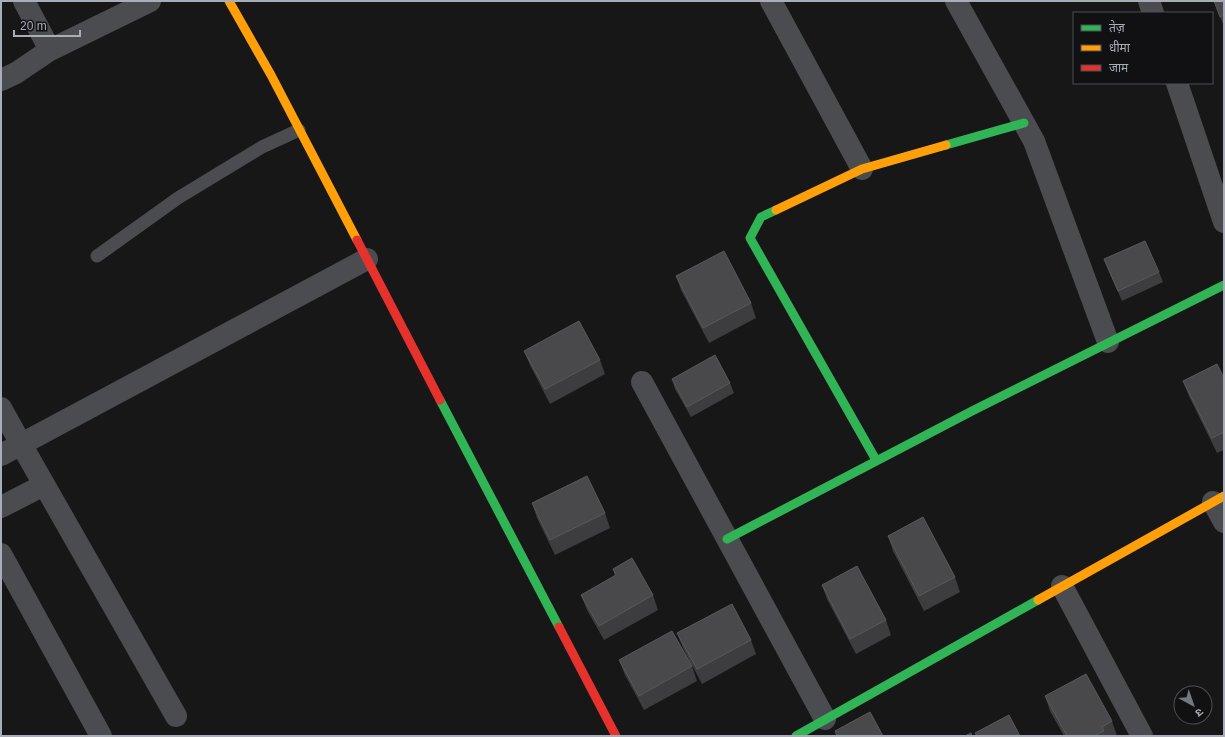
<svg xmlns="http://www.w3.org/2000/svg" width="1225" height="737" font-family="Arial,'Noto Sans Devanagari',sans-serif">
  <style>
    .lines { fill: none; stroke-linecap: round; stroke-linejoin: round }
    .lane { stroke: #4b4c50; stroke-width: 13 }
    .street { stroke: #4b4c50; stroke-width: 22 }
    .fast { stroke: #30b455; stroke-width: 9 }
    .slow { stroke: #ff9f0a; stroke-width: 9 }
    .jam { stroke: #e5322d; stroke-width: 9 }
    .wall { fill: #3d3d3f }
    .building { fill: #49494c; stroke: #58595d }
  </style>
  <rect width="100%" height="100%" fill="#171717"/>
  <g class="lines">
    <!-- lane -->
    <path class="lane" d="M97,256L178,198L262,147L299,130"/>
    <!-- street -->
    <path class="street" d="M24,1L50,50
      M771,1L862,169
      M956,1L1034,141L1108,342
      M1149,1L1153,13
      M1,80L16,73L50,50L150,1
      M1177,83L1224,222
      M642,382L825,719
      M1,408L21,444L176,716
      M1,455L367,259
      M1213,502L1224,522
      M1,507L44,485
      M1,554L101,736
      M1062,586L1142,736"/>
    <!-- fast -->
    <path class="fast" d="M946,145L1024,123
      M776,210L761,217L750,238L876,460
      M440,400L559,627
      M727,539L974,410L1224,285
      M796,736L1038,600"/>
    <!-- slow -->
    <path class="slow" d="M229,1L271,75L357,240
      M776,210L862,169L946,145
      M1038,600L1224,496"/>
    <!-- jam -->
    <path class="jam" d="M357,240L440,400
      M559,627L616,736"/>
  </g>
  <!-- wall -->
  <path class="wall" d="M1214,1H1224V27Z
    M1104,259L1159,272L1163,282L1122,301L1108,269Z
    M676,276L751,303L756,318L709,343L681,290Z
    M524,351L600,360L605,374L550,404L530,365Z
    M1224,378V450L1217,453L1189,396L1183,381Z
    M672,379L730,383L734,393L691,417L675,389Z
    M532,503L605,513L610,528L555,555L537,518Z
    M888,536L955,577L960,592L924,611L893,551Z
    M613,569L653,595L658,610L604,640L587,610L581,595L615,576Z
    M822,585L886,620L891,635L856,654L827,599Z
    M677,633L751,640L756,654L702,684L683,648Z
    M619,660L692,666L697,681L644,710L625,675Z
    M1045,696L1112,721L1117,736H1064L1050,711Z"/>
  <!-- building -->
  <path class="building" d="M1214,1H1224V15L1220,17Z
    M1145,241L1159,272L1118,291L1104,259Z
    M724,251L751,303L703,328L676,276Z
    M579,321L600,360L545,389L524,351Z
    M715,355L730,383L687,407L672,379Z
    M1217,364L1224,378V432L1212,438L1183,381Z
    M587,476L605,513L550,540L532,503Z
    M923,517L955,577L919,596L888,536Z
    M632,558L653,595L599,626L581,595L616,575L613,569Z
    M857,566L886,620L850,639L822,585Z
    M732,604L751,640L697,669L677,633Z
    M672,631L692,666L639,696L619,660Z
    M1086,674L1112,721L1102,727L1104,731L1094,736H1067L1045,696Z
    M870,712L883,736H837L835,731Z
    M1009,715L1020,736H977L975,733Z
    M971,733L972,736H965Z"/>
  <!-- border -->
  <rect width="1225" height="737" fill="none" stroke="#a8adb8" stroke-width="4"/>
  <!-- legend -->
  <rect x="1073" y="12" width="140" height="72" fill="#111113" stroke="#4d4f55"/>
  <rect x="1081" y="25" width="20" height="6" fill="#30b455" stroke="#4d4f55"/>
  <text x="1109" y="32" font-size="12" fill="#a8adb8">तेज़</text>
  <rect x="1081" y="45" width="20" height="6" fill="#ff9f0a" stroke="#4d4f55"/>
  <text x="1109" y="52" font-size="12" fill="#a8adb8">धीमा</text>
  <rect x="1081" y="65" width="20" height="6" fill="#e5322d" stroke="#4d4f55"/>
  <text x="1109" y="72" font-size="12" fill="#a8adb8">जाम</text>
  <!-- north arrow -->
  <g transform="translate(1193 705) rotate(140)"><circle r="19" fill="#111113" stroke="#4d4f55"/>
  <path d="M0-3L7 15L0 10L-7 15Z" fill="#757880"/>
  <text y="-6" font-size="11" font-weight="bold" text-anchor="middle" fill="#a8adb8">उ</text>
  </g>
  <!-- scale -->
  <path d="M14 30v6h66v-6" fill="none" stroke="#a8adb8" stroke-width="2"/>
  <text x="20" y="30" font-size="12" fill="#a8adb8" stroke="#111113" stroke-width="3" paint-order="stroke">20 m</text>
</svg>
